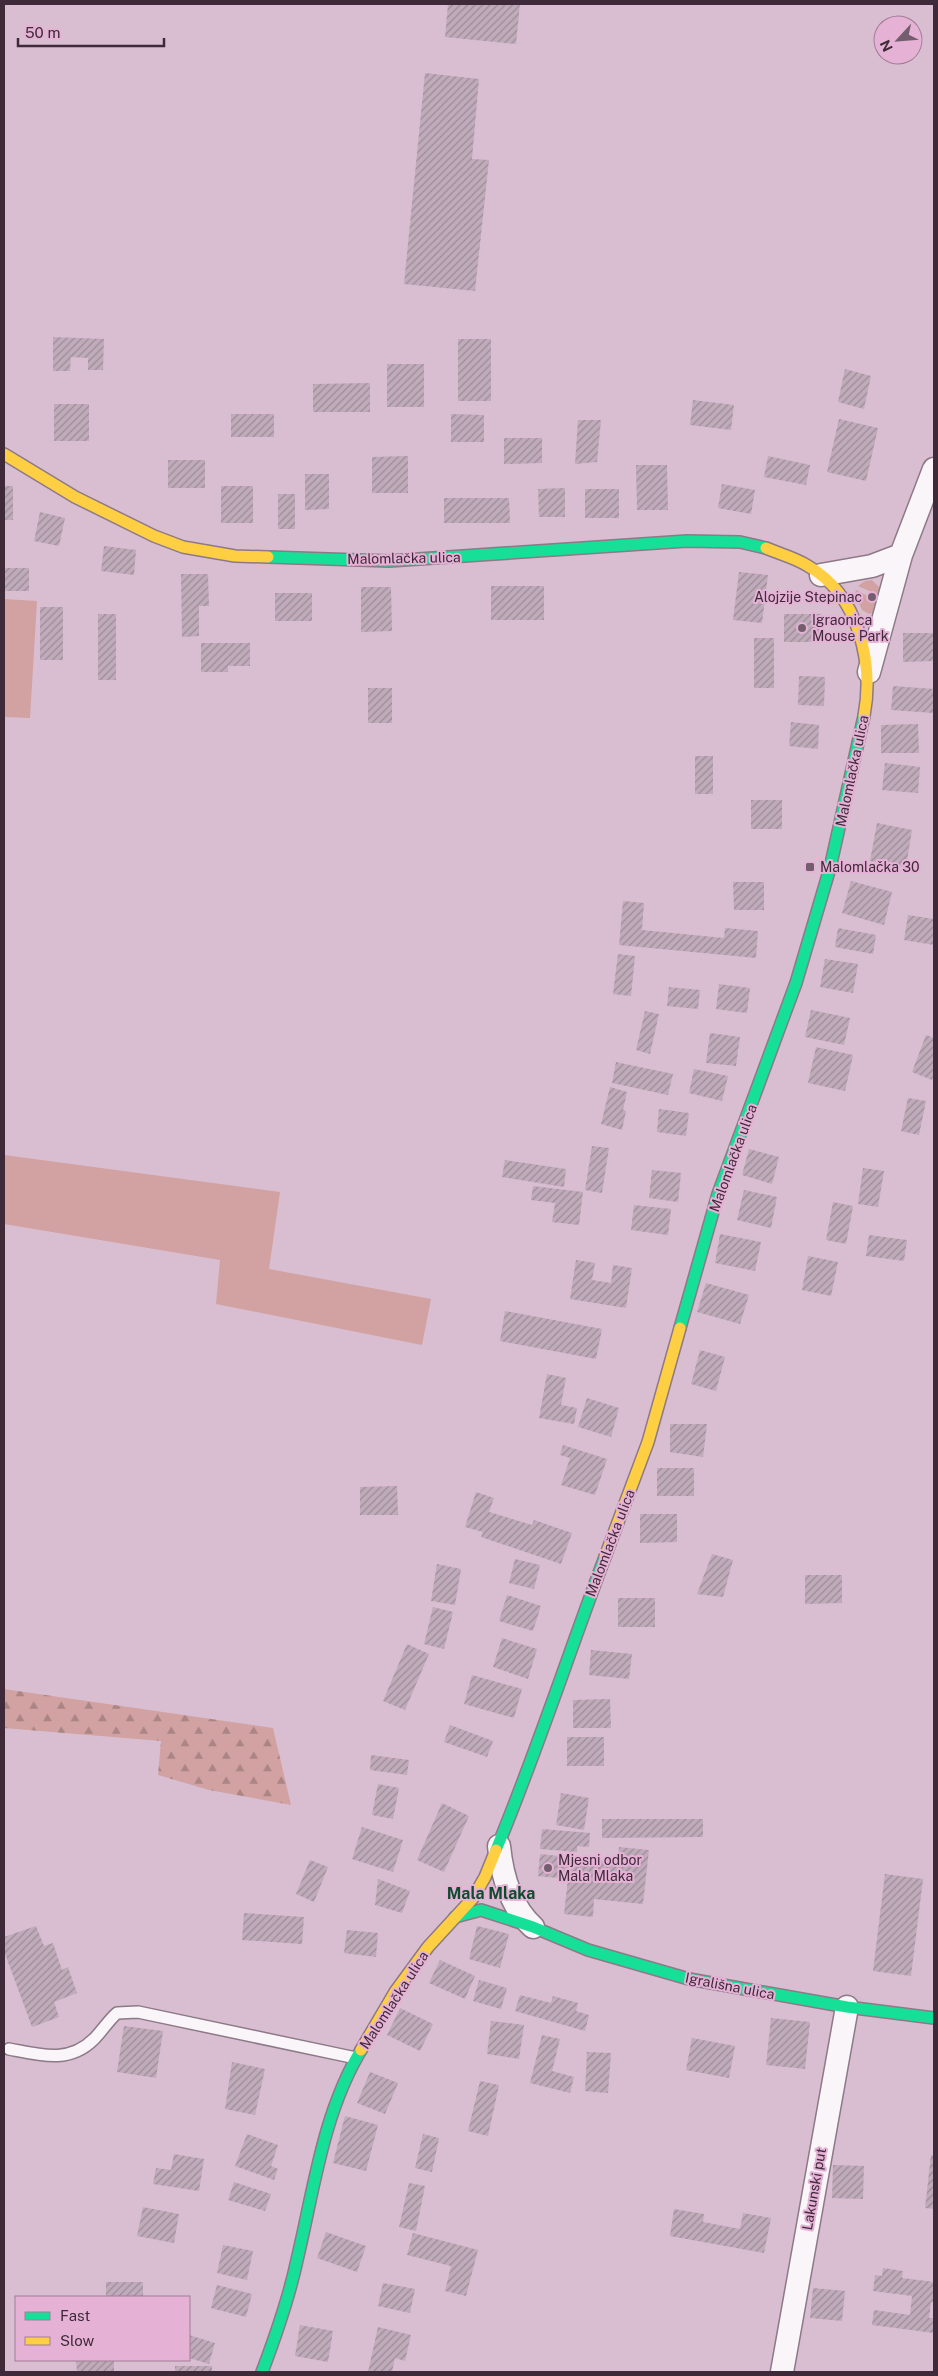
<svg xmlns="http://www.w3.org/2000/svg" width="938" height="2376" font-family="'Public Sans',sans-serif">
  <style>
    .grass { fill: #d1a2a1 }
    .forest { fill: url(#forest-firs) }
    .building { fill: url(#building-hatch) }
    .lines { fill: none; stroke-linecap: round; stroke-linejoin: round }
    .lane-casing { stroke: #8d7987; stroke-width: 14 }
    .street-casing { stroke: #8d7987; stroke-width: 25 }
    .fast-casing { stroke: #8d7987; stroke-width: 14 }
    .slow-casing { stroke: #8d7987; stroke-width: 14 }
    .lane { stroke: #f9f5f8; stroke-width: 11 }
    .street { stroke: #f9f5f8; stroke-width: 22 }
    .fast { stroke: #16e098; stroke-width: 11 }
    .slow { stroke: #ffcf43; stroke-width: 11 }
    .poi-dot { fill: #745e6e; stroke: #e5b2d6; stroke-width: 2 }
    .labels { text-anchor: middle; stroke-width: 4; stroke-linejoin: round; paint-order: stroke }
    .street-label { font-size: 14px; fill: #3e2a39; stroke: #e5b2d6 }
    .poi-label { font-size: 14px; fill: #3e2a39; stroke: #e5b2d6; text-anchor: start }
    .quarter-label { font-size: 16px; font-weight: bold; fill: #0e4c2e; stroke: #e5b2d6 }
  </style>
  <defs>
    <pattern id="forest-firs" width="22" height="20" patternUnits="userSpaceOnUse" patternTransform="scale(1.25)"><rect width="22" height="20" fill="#d1a2a1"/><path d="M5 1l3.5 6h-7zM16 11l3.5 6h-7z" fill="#ab8484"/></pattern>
    <pattern id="building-hatch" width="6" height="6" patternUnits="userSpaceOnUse" patternTransform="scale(1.25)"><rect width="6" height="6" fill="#c0abba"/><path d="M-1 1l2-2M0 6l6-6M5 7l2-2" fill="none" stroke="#9d8b98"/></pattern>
  </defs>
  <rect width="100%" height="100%" fill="#d9bed1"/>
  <!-- grass -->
  <path class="grass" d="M872,580L881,589L878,611L869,614L862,610L855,594L856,590L874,599L876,594L858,586L865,581Z
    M4,599L37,601L30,718L4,717Z
    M4,1155L280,1192L269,1269L431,1299L422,1345L216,1304L220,1260L4,1224Z"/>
  <!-- forest -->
  <path class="forest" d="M4,1689L273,1728L291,1805L209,1790L158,1775L161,1741L4,1728Z"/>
  <!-- building -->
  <path class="building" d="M448,4H520L516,44L445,37Z
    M425,73L479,79L472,159L489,160L475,291L404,284Z
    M53,337L104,339L103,370H88V358L71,357L70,371H53Z
    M458,339H491V401H458Z
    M387,364H424V407H387Z
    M845,369L871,376L864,409L838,402Z
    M370,383V412H313V384Z
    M693,400L734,405L731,430L690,425Z
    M54,404H89V441H54Z
    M231,414H274V437H231Z
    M451,414L484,415V442H451Z
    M839,419L878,428L866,481L827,472Z
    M578,420H601L597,462L575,464Z
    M504,438H542V463L504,464Z
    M408,456V493H372V457Z
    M768,456L810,465L806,485L764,477Z
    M168,460H205V488H168Z
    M636,465H667L668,510H637Z
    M305,474H329V509L305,510Z
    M722,484L755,490L751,514L718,508Z
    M4,486H13V520H4Z
    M221,486H253V523H221Z
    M565,488V517H539L538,489Z
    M585,489H619V518H585Z
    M278,494H295V529H278Z
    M444,498H509L510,523H444Z
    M40,512L65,518L59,546L34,541Z
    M104,546L136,550L134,575L101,571Z
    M4,568H29V591H4Z
    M739,572L768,575L762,623L733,620Z
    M181,574H208L209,606H199V636L182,637Z
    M491,586H544V620H491Z
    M361,587H391L392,631L361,632Z
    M275,593H312V621H275Z
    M40,607H63V660H40Z
    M98,614H116V680H98Z
    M784,614H821V642H784Z
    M903,633H934V661L903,662Z
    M754,638H774V688H754Z
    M201,643H250V666H228V672H201Z
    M799,676L825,677L824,706L798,705Z
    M893,686L934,689V713L891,710Z
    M368,688H392V723H368Z
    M791,722L819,725L818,749L789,746Z
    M918,724L919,753H881V725Z
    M695,756H713V794H695Z
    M885,763L920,767L918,793L882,790Z
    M751,800H782V829H751Z
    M877,823L912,830L906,867L870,861Z
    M851,881L892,892L884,925L842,913Z
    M733,882H764V910H734Z
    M623,901L644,903L642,930L724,938L725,928L758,931L756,958L619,945Z
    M908,915L934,919V945L904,940Z
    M838,928L876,935L873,954L835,947Z
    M618,954L635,956L631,996L613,994Z
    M825,959L858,964L853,993L820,987Z
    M719,984L750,988L747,1013L716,1009Z
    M669,987L700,990L698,1009L667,1006Z
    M811,1010L850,1018L844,1045L805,1037Z
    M645,1011L659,1014L650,1054L636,1050Z
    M710,1033L740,1037L736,1066L706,1063Z
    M926,1035L934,1038V1074L932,1080L912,1072Z
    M816,1047L853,1055L845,1091L808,1083Z
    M616,1062L673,1074L668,1095L612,1083Z
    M694,1069L728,1076L722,1101L689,1093Z
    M610,1087L627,1092L623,1110L626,1111L622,1130L601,1124Z
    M908,1098L926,1101L919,1135L901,1131Z
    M659,1109L689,1113L686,1136L657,1132Z
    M592,1146L609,1148L602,1193L585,1190Z
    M749,1149L779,1157L772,1184L742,1175Z
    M505,1160L566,1169L564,1187L502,1177Z
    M863,1168L884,1171L878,1207L858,1204Z
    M652,1170L681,1173L678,1202L649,1198Z
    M533,1186L583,1192L579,1225L552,1222L555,1203L531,1200Z
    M744,1190L777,1197L771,1228L737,1220Z
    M833,1202L853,1206L846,1244L826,1240Z
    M634,1205L671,1209L668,1235L631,1230Z
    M720,1234L761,1242L755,1271L715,1263Z
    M869,1235L907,1240L904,1261L866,1256Z
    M808,1256L838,1262L831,1296L802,1290Z
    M576,1260L595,1263L592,1280L611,1283L613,1265L632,1268L626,1308L570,1299Z
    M706,1283L749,1295L740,1324L697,1312Z
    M505,1311L602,1329L596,1359L500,1341Z
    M700,1350L725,1357L716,1391L691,1384Z
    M547,1374L566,1378L561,1405L577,1408L574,1424L539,1418Z
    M587,1398L619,1408L611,1437L578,1427Z
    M670,1424H707L703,1457L670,1452Z
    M563,1445L607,1459L595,1495L561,1485L570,1458L560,1455Z
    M657,1468H694V1496H657Z
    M397,1486L398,1515H360V1487Z
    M476,1492L494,1498L489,1512L532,1525L534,1520L572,1533L561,1564L481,1537L483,1532L465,1527Z
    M640,1514H677V1542L640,1543Z
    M712,1554L733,1560L723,1597L697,1594Z
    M515,1559L540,1565L534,1589L509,1583Z
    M437,1564L461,1569L455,1605L431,1601Z
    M805,1575H842V1603L805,1604Z
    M507,1595L541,1606L533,1631L499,1621Z
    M618,1598H655V1627H618Z
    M433,1607L453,1612L444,1649L424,1644Z
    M502,1638L537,1649L528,1679L493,1667Z
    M407,1644L429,1654L405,1710L383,1701Z
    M591,1650L632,1654L629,1679L589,1675Z
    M472,1675L522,1689L514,1718L464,1704Z
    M610,1699L611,1728H573V1700Z
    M450,1725L493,1741L487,1757L444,1742Z
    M567,1737H604V1766H567Z
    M371,1755L409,1760L407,1775L370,1770Z
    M378,1784L399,1788L393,1819L372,1815Z
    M561,1793L589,1798L584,1830L556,1825Z
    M442,1803L469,1816L444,1872L417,1860Z
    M602,1819H703V1837L602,1838Z
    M362,1827L403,1840L393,1872L352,1859Z
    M542,1829L590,1833L589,1847L577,1846V1852L540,1849Z
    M619,1847L649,1850L643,1904L594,1899L593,1917L564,1914L568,1879L538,1876L540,1854L618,1862Z
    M310,1860L328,1867L314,1902L296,1894Z
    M885,1874L923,1879L911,1976L873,1971Z
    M378,1879L410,1891L402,1913L375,1905Z
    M244,1913L304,1917L302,1944L242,1940Z
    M36,1926L44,1946L53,1943L62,1970L68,1967L77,1993L54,2002L59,2017L32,2027L4,1951V1937Z
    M477,1926L509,1934L500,1968L469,1959Z
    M347,1930L378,1933L376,1957L344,1953Z
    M440,1960L475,1976L465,1999L429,1983Z
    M479,1980L507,1988L501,2009L473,2001Z
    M520,1995L551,2003L553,1996L578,2003L576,2011L589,2015L585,2031L515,2011Z
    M400,2008L433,2024L420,2051L387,2035Z
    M771,2018L810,2022L805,2069L766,2065Z
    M491,2021L524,2025L519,2059L487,2054Z
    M124,2026L163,2031L156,2078L117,2072Z
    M542,2035L560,2039L552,2071L574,2077L570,2093L530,2083Z
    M692,2038L735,2046L729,2078L686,2070Z
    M587,2052L611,2053L608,2093L585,2091Z
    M232,2062L265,2069L255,2115L225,2109Z
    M370,2072L398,2083L385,2114L357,2103Z
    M480,2081L499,2085L488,2136L468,2131Z
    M345,2116L378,2125L366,2171L333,2163Z
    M247,2134L278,2145L271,2166L278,2169L274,2180L235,2166Z
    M423,2134L439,2138L432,2172L415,2168Z
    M174,2154L204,2159L199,2191L153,2184L156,2168L171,2170Z
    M931,2155L934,2156V2209L925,2208Z
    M833,2165L864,2166L863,2199L832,2198Z
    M234,2182L271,2194L265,2211L228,2200Z
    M409,2183L425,2186L416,2231L399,2227Z
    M143,2207L179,2214L174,2243L137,2236Z
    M674,2209L704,2214L703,2222L740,2229L743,2213L771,2218L764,2253L670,2236Z
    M326,2232L366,2246L357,2272L317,2258Z
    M413,2233L478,2250L466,2296L445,2291L451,2266L407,2255Z
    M223,2245L253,2251L247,2280L217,2273Z
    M883,2268L903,2271L902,2278L934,2282V2303L931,2302L929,2318H934V2333L872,2325L874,2310L910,2315L912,2296L873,2291L875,2275L882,2276Z
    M106,2282H143V2297H106Z
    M383,2283L415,2289L410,2313L378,2306Z
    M217,2285L252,2294L246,2317L211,2308Z
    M813,2288L845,2291L842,2321L810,2318Z
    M300,2325L333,2331L328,2362L295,2356Z
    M378,2327L411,2335L405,2361L395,2358L392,2372H368Z
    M189,2335L215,2343L209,2364L189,2358Z
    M76,2360H114V2372H77Z
    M175,2366H212V2372H175Z"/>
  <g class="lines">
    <defs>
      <path id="lane" d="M9,2049C40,2055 69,2064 94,2039C102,2031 108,2021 117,2013L138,2012L356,2058"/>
      <path id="street" d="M821,575L872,566L901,555
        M869,672L901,555L934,469
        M499,1846C502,1876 510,1906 533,1927
        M782,2372L847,2007"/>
      <path id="fast" d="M268,557L389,561L687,541L740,542L766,548
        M680,1328L718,1194L796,983L830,868L864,716
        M496,1850C536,1754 568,1655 605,1557
        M455,1917L481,1910L533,1927L588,1950L689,1979L847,2007L934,2018
        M262,2372C276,2335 289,2298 297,2260C314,2189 323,2113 361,2050"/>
      <path id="slow" d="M4,454L75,497L154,536L183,547L235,556L268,557
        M766,548C780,554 796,558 808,566C859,595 874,663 864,716
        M605,1557L648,1442L680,1328
        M361,2050L395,1992L428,1947L473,1898L485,1877L496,1850"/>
    </defs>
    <!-- lane casing -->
    <use href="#lane" class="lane-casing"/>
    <!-- street casing -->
    <use href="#street" class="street-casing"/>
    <!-- fast casing -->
    <use href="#fast" class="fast-casing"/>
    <!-- slow casing -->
    <use href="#slow" class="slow-casing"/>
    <!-- lane -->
    <use href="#lane" class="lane"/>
    <!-- street -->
    <use href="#street" class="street"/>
    <!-- fast -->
    <use href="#fast" class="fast"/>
    <!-- slow -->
    <use href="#slow" class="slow"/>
  </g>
  <!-- markers -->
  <g class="poi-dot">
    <circle cx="872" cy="597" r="5"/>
    <circle cx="802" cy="628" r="5"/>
    <rect x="805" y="862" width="10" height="10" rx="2.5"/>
    <circle cx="548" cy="1868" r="5"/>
  </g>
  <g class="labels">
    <!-- street labels -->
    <g class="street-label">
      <text transform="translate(404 558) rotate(-1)" y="5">Malomlačka ulica</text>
      <text transform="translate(852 771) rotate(-78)" y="5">Malomlačka ulica</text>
      <text transform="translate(733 1158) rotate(-70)" y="5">Malomlačka ulica</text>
      <text transform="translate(610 1543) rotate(-69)" y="5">Malomlačka ulica</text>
      <text transform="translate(730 1986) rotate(11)" y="5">Igrališna ulica</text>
      <text transform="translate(394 2000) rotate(-57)" y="5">Malomlačka ulica</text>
      <text transform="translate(814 2189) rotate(-80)" y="5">Lakunski put</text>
    </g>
    <!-- poi labels -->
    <g class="poi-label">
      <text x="862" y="602" text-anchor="end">Alojzije Stepinac</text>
      <text x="812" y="625">Igraonica<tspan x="812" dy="16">Mouse Park</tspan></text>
      <text x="820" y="872">Malomlačka 30</text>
      <text x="558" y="1865">Mjesni odbor<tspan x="558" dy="16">Mala Mlaka</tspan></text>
    </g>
    <!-- quarter labels -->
    <g class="quarter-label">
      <text x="491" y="1899">Mala Mlaka</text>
    </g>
  </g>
  <!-- border -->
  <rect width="938" height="2376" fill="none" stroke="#3e2a39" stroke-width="10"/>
  <!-- legend -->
  <rect x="15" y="2296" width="175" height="65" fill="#e5b2d6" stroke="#a27c97"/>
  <rect x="25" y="2312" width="25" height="8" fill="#16e098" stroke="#a27c97"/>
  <text x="60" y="2321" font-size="15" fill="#3e2a39">Fast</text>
  <rect x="25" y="2337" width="25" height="8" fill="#ffcf43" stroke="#a27c97"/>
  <text x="60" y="2346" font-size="15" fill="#3e2a39">Slow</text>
  <!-- north arrow -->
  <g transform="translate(898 40) rotate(244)"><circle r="24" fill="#e5b2d6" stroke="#a27c97"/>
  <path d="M0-4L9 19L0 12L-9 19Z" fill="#745e6e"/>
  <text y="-8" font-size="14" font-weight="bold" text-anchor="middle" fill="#3e2a39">N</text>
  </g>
  <!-- scale -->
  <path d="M18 38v8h146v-8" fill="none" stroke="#3e2a39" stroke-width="2.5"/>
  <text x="25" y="38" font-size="15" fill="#3e2a39" stroke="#e5b2d6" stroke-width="4" paint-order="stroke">50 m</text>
</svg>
